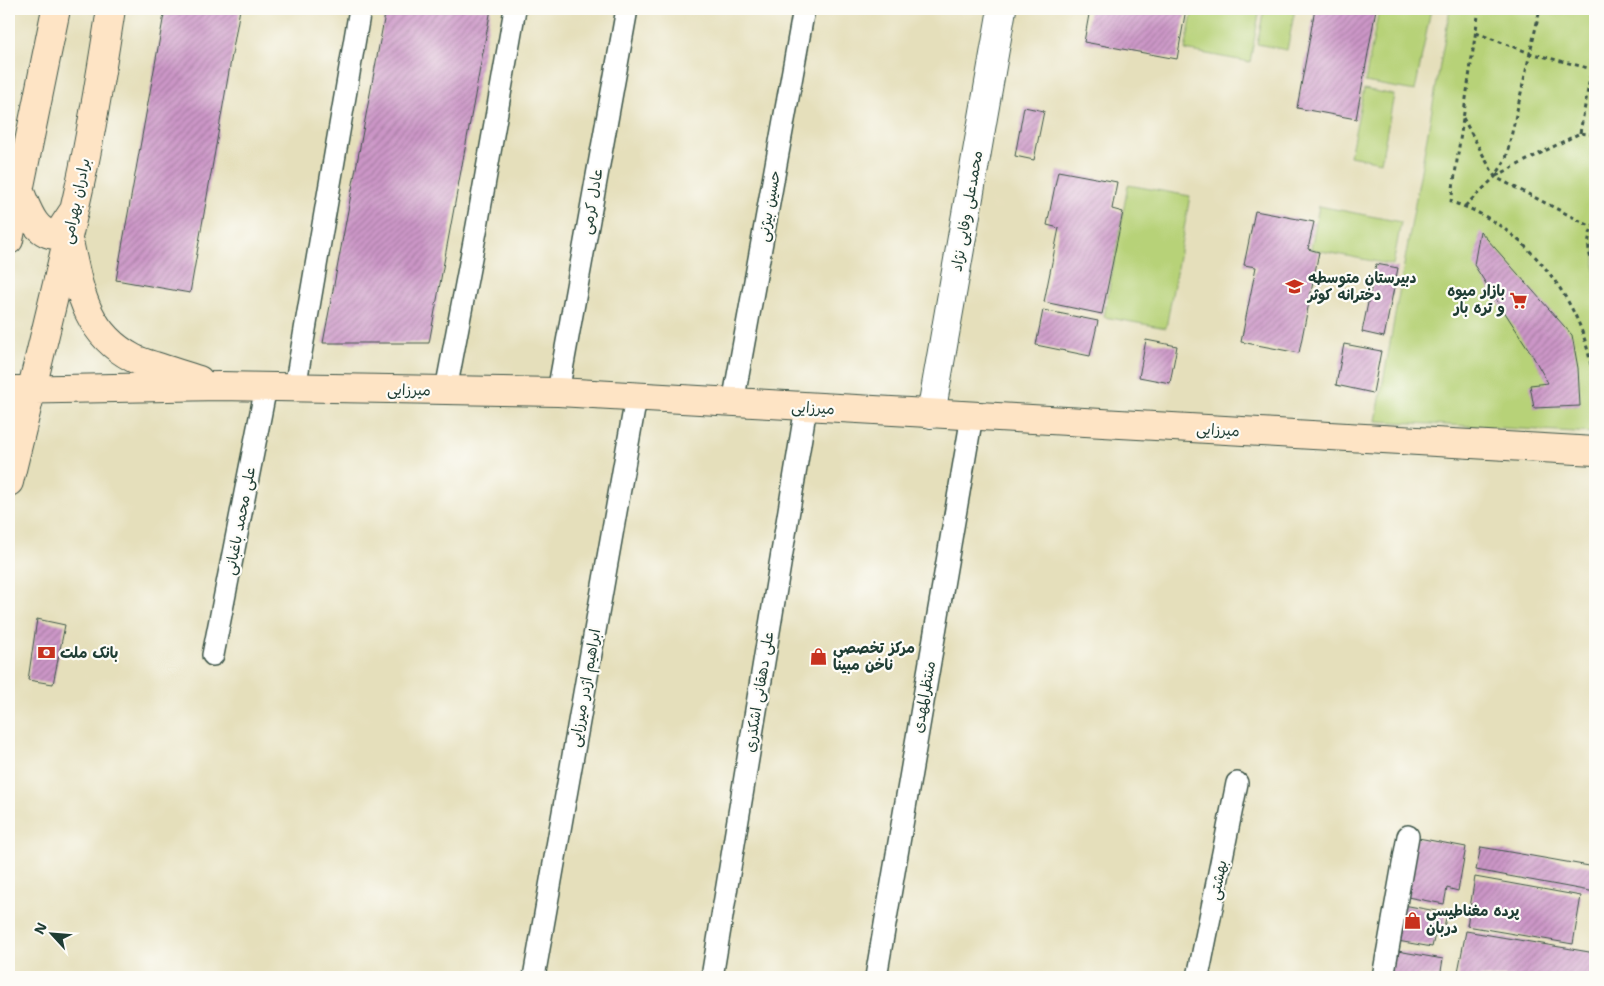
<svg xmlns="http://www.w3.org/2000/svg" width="1604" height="986" font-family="'Shantell Sans','Playpen Sans Arabic',sans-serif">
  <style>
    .park { fill: #b7d278; stroke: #6b8856 }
    .building { fill: url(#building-hatch) }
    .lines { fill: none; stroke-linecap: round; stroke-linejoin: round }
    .minor-casing { stroke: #3d5548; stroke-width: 24 }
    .tertiary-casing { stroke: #3d5548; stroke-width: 30 }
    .secondary-casing { stroke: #3d5548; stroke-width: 30 }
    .path { stroke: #3d5548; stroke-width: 3; stroke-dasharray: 4 4; stroke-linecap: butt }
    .minor { stroke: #fff; stroke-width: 21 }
    .tertiary { stroke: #fff; stroke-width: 28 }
    .secondary { stroke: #fee4c5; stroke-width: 28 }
    .labels { text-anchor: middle; stroke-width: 4.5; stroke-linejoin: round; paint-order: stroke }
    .street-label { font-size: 15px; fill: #1f3d34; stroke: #fdfcf7 }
    .poi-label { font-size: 15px; font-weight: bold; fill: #1f3d34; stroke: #fdfcf7; text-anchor: start }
  </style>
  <defs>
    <pattern id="building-hatch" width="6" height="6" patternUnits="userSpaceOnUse" patternTransform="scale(1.25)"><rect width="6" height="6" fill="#cc96c7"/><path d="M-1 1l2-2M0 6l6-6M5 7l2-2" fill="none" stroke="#a57ca2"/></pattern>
  </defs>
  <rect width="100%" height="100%" fill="#fdfcf7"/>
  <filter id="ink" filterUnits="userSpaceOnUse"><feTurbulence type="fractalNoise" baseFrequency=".02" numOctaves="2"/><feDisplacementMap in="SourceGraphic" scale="10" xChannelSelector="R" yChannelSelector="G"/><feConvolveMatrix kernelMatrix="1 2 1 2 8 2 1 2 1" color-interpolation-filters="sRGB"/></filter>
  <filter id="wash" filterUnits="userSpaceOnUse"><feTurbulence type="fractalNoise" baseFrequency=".0096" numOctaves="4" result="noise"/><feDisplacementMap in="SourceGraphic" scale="20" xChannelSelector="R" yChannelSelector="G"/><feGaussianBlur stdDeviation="1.12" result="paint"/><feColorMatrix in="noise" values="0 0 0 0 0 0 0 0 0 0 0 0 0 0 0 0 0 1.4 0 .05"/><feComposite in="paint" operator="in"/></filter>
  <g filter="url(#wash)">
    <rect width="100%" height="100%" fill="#e5dfbb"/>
    <!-- park -->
    <path class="park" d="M1193,9H1260L1250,62L1185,50Z
      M1264,9H1295L1287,50L1257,44Z
      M1379,9H1431L1415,91L1365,82Z
      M1450,9H1595V433L1376,421Z
      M1364,89L1394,95L1381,162L1350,156Z
      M1128,185L1190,196L1166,328L1104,317Z
      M1319,206L1401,222L1393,265L1311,249Z"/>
    <g id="blocks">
      <!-- building -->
      <path class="building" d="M165,9H240L190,293L116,280Z
        M386,9H491L429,343H323Z
        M1090,9H1186L1177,59L1084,42Z
        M1315,9H1376L1356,119L1297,108Z
        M1024,107L1044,111L1034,160L1015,156Z
        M1058,171L1117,182L1112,209L1123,212L1102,314L1044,302L1059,228L1047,225Z
        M1255,211L1314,222L1308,249L1319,252L1299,353L1241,342L1256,267L1244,265Z
        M1480,231L1572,335L1578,368L1580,406L1534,408L1530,385L1548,383L1531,353L1474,265Z
        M1376,264L1398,268L1384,337L1362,332Z
        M1043,310L1098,321L1090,356L1036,345Z
        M1146,340L1177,346L1170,383L1139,377Z
        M1344,344L1381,351L1373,393L1336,385Z
        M37,619L65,625L53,684L28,680Z
        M1413,837L1466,847L1458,891L1447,888L1444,904L1402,896Z
        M1481,847L1595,867V892L1476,870Z
        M1475,877L1581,896L1573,944L1467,926Z
        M1398,904L1447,913L1443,932L1436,930L1432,947L1392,940Z
        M1466,931L1595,953V977H1457Z
        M1392,950L1443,959L1440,977L1418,976V977H1387Z"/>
    </g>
  </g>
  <g filter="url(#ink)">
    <use href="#blocks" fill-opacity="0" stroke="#3d5548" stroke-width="1"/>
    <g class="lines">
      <defs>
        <path id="minor" d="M295,388L360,9
          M446,390L477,226L515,9
          M558,392L627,9
          M733,403L804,9
          M213,655L266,387
          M534,977L636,398
          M712,977L806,407
          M876,977L972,416
          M1198,977L1237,783
          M1383,977L1408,836"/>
        <path id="tertiary" d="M931,414L1002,9"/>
        <path id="secondary" d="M19,190C27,207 33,232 54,235L60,231L74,210
          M9,240L56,9
          M70,246C80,293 87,334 133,358C140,362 148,364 155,366C170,371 184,375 199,380
          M9,390L219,386L558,392L1595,451
          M9,482C33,383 58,284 80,184C93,126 102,67 111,9"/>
      </defs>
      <!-- minor casing -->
      <use href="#minor" class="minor-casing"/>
      <!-- tertiary casing -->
      <use href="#tertiary" class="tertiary-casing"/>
      <!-- secondary casing -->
      <use href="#secondary" class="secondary-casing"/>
      <!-- path -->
      <path class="path" d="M1479,9L1451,202C1506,218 1552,266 1576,317C1583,332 1588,349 1591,365C1593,372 1593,380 1595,387
        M1476,33L1530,53L1592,69
        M1463,118L1495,177L1592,227
        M1580,133L1595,51
        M1496,176L1580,133L1595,135
        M1465,206L1495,177L1506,159L1540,9
        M1595,223C1586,236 1587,254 1595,267"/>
      <!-- minor -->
      <use href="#minor" class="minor"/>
      <!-- tertiary -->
      <use href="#tertiary" class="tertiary"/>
      <!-- secondary -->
      <use href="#secondary" class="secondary"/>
    </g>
  </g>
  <!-- icons -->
  <defs>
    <symbol id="school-bare" viewBox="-9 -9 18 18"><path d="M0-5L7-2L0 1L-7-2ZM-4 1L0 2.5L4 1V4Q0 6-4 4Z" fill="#c8321e" stroke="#fdfcf7" stroke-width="2.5" paint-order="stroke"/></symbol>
    <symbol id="supermarket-bare" viewBox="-9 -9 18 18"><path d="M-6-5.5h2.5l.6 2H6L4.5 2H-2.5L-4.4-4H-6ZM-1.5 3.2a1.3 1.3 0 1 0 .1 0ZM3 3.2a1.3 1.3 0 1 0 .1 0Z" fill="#c8321e" stroke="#fdfcf7" stroke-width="2.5" paint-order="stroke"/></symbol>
    <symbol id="bank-bare" viewBox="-9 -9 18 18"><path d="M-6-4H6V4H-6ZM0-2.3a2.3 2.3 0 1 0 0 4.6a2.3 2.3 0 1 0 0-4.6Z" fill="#c8321e" stroke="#fdfcf7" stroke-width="2.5" paint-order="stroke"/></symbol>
    <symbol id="shop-bare" viewBox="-9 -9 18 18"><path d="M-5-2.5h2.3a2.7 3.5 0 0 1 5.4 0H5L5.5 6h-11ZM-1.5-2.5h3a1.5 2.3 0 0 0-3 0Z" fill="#c8321e" stroke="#fdfcf7" stroke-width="2.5" paint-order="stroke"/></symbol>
  </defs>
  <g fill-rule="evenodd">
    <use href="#school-bare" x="1282" y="274" width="25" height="25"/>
    <use href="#supermarket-bare" x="1506" y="288" width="25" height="25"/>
    <use href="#bank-bare" x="34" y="640" width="25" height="25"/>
    <use href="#shop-bare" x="806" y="644" width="25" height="25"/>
    <use href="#shop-bare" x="1400" y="908" width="25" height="25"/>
  </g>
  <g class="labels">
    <!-- street labels -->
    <g class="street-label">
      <text transform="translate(76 201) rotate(-78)" y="5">برادران بهرامی</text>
      <text transform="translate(592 201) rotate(-80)" y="5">عادل کرمی</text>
      <text transform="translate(769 206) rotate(-80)" y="5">حسین بیژنی</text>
      <text transform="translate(967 211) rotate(-80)" y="5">محمدعلی وفایی نژاد</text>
      <text transform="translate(409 390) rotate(1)" y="5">میرزایی</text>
      <text transform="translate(813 408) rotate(3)" y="5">میرزایی</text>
      <text transform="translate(1218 430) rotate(3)" y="5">میرزایی</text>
      <text transform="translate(240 521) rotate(-79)" y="5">علی محمد باغبانی</text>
      <text transform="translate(585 688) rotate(-80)" y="5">ابراهیم اژدر میرزایی</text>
      <text transform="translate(759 692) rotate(-81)" y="5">علی دهقانی اشکذری</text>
      <text transform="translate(924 697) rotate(-80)" y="5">منتظرالمهدی</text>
      <text transform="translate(1218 880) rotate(-79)" y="5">بهشتی</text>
    </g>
    <!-- poi labels -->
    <g class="poi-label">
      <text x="1308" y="283">دبیرستان متوسطه<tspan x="1308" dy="17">دخترانه کوثر</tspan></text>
      <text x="1505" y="296" text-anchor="end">بازار میوه<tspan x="1505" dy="17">و تره بار</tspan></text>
      <text x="833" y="653">مرکز تخصصی<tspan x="833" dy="17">ناخن مبینا</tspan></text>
      <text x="60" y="658">بانک ملت</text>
      <text x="1426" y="916">پرده مغناطیسی<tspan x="1426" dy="17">دربان</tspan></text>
    </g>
  </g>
  <!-- margin -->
  <rect width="1604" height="986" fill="none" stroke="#fdfcf7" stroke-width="30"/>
  <!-- north arrow -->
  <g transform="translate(52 934) rotate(296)" stroke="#fdfcf7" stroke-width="4" paint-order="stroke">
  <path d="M0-4L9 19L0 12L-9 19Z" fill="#1f3d34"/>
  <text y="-8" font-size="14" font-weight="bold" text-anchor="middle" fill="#1f3d34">N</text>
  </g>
</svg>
